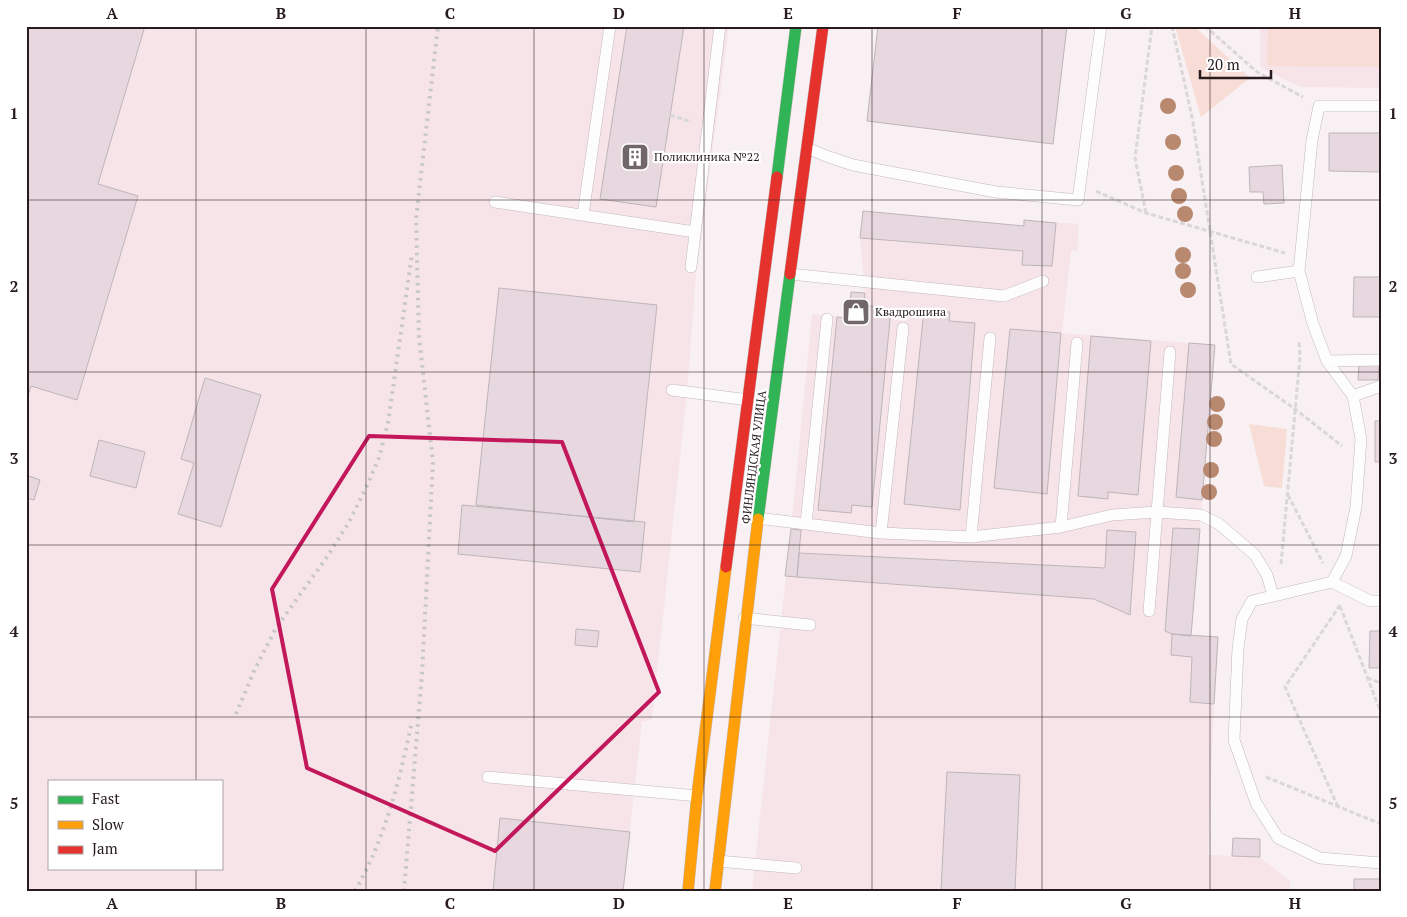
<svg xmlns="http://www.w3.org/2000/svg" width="1407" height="917" font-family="'PT Serif',serif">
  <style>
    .built { fill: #f7e4e8; fill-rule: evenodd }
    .green { fill: #f7ddd5 }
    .building { fill: #e6d8de; stroke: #beb5b9 }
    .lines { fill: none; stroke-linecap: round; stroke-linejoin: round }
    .lane-casing { stroke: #c3b8bb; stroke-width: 12 }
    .fast-casing { stroke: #c3b8bb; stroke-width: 12 }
    .slow-casing { stroke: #c3b8bb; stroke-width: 12 }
    .jam-casing { stroke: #c3b8bb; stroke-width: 12 }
    .path { stroke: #d9d7d8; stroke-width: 3; stroke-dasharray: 5 2.5; stroke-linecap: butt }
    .lane { stroke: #fefdfd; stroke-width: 11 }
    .fast { stroke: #30b455; stroke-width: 11 }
    .slow { stroke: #ff9f0a; stroke-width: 11 }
    .jam { stroke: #e5322d; stroke-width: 11 }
    .rail { stroke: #c9c6c8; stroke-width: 4; stroke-dasharray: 2.5 5; stroke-linecap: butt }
    .tree { fill: #b8886f }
    .marked { fill: none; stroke: #c2185b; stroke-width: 4; stroke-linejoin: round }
    .grid { fill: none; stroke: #291c1f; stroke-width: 1; stroke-opacity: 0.55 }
    .labels { text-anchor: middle; stroke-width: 4.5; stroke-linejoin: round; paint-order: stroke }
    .poi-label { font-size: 12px; fill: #291c1f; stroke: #fff; text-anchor: start }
    .street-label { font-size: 12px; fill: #291c1f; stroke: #fff }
    .neatline { fill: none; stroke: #291c1f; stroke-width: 2 }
    .grid-label { font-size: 16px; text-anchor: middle; font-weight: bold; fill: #291c1f }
  </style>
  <rect width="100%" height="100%" fill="#f8f0f2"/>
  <!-- built -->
  <path class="built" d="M26,26H729L696,276L687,392L652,719L642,722L623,891H26ZM49,781H221V868H49Z
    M1260,26H1381V88L1300,87L1260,67Z
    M863,211L1023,226L1024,220L1079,224L1077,251H1071L1062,333L1215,345L1191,635L1218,637L1214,704L1208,855L1260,857L1290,881V891H752L791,529L812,314L863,319L865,293L860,238Z"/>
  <!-- green -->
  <path class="green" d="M1175,26H1194L1250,78L1201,117Z
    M1268,26H1381V67L1267,66Z
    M1249,424L1287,429L1282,488L1264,486Z"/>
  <!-- building -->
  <path class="building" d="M26,26H145L98,184L138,196L77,400L31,386L26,402Z
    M627,26H684L656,207L600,199Z
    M878,26H1067L1053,144L867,121Z
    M1329,133H1381V172L1329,171Z
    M1282,165L1284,203L1264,204L1263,192H1250L1249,167Z
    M863,211L1024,226V220L1056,223L1052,266L1022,265L1023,251L860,238Z
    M1354,277H1381V317H1353Z
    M499,288L657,305L634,522L476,505Z
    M851,292L865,293L863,320L849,318Z
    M864,305L891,309L872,507L852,505L851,513L818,510L837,317L863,320Z
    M924,310L950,312L949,321L975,323L960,510L904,504Z
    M1010,329L1061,333L1047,494L994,488Z
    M1091,336L1151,341L1138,495L1108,492V499L1078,496Z
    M1189,343L1215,345L1202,500L1176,497Z
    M1359,364H1379L1378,380H1358Z
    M205,378L261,395L221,527L178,514L194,463L181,459Z
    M1375,421H1381V462H1375Z
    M99,440L145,452L136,488L90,476Z
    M26,475L40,480L34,500L26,498Z
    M462,505L645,522L640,572L458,554Z
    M1173,528L1200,529L1191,636L1172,634L1165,631Z
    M791,529L801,530L797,577L785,576Z
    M1107,530L1136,532L1130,615L1094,599L797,577L799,553L1105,568Z
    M576,629L599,631L597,647L575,645Z
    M1370,631H1381V668H1369Z
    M1172,634L1218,637L1214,704L1190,702L1192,657L1171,655Z
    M947,772L1020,775L1015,891H941Z
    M500,818L630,832L623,891H493Z
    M1233,838L1260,839V857L1232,856Z
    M1354,879H1381V891H1354Z"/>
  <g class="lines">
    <defs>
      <path id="lane" d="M1381,106H1319L1312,140L1299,271L1313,324L1327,361L1353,396L1361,439L1356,507L1346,556L1332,582L1252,601L1242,619L1238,648L1234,740L1256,803L1278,838L1320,858L1381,863
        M807,148L826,156L853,165L996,192L1078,200L1101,26
        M495,202L695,232
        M583,215L610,26
        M691,267L720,26
        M790,274L1004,296L1043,281
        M1257,277L1299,271
        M1327,361L1381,360
        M672,390L748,400
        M1353,396L1381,386
        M757,518L881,533L971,537L1061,527L1112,515L1157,512L1201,515L1219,524L1255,555L1267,575L1273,595
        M806,524L827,319
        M1061,527L1077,343
        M881,533L903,328
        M971,537L990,338
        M1332,582L1370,601H1381
        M1149,611L1170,352
        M744,618L810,625
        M488,777L698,796
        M718,861L796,868"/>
      <path id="fast" d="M777,177L796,26
        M758,519L790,274"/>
      <path id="slow" d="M688,891L697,796L726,567
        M715,891L758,519"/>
      <path id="jam" d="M790,274L823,26
        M726,567L777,177"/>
    </defs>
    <!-- lane casing -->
    <use href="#lane" class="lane-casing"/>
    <!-- fast casing -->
    <use href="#fast" class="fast-casing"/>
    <!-- slow casing -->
    <use href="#slow" class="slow-casing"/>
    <!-- jam casing -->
    <use href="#jam" class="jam-casing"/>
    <!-- path -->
    <path class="path" d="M1172,26L1192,117L1231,364L1295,409L1342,446
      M1205,26L1257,72L1303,97
      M670,115L692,122
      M1096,191L1146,213L1285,253
      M1146,213L1135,158L1152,26
      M1288,495L1323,563
      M1281,564L1300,357L1299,341
      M1340,606L1381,713
      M1367,678L1381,683
      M1266,777L1381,824
      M1338,807L1285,687L1340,605"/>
    <!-- lane -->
    <use href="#lane" class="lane"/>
    <!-- fast -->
    <use href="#fast" class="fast"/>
    <!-- slow -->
    <use href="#slow" class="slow"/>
    <!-- jam -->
    <use href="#jam" class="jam"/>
    <!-- rail -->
    <path class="rail" d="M236,714L254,671L276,628L327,557L349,522L365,490L379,458L388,423L412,254
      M355,891C385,839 400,779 412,721
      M404,891L422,674L433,462L419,337L416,219L438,26"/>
  </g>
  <!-- trees -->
  <g class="tree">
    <circle cx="1168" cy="106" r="8"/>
    <circle cx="1173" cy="142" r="8"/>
    <circle cx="1176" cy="173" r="8"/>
    <circle cx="1179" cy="196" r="8"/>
    <circle cx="1185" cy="214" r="8"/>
    <circle cx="1183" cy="255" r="8"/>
    <circle cx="1183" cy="271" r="8"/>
    <circle cx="1188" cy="290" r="8"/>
    <circle cx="1217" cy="404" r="8"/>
    <circle cx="1215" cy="422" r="8"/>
    <circle cx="1214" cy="439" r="8"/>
    <circle cx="1211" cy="470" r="8"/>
    <circle cx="1209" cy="492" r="8"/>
  </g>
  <!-- marked area -->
  <path class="marked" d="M369,436L562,442L659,692L495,851L307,768L272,589Z"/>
  <!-- grid -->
  <path class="grid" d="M196,26V781M366,26V891M534,26V891M704,26V891M872,26V891M1042,26V891M1210,26V891M26,200H1381M26,372H1381M26,545H1381M26,717H1381M196,868V891"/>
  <!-- icons -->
  <defs>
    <symbol id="building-square" viewBox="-11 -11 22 22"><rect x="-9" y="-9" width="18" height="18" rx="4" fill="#716669" stroke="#fff"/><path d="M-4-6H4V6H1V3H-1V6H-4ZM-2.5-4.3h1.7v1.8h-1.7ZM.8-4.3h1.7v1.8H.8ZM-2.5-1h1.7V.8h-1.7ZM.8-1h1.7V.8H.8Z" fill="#fff"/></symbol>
    <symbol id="shop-square" viewBox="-11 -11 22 22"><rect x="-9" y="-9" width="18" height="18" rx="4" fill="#716669" stroke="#fff"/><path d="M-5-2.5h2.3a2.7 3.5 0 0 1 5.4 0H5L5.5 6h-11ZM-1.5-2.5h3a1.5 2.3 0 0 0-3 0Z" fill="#fff"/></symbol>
  </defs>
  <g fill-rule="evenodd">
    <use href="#building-square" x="619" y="141" width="32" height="32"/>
    <use href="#shop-square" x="840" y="296" width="32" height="32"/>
  </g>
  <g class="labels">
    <!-- poi labels -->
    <g class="poi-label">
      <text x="654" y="161">Поликлиника №22</text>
      <text x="875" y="316">Квадрошина</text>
    </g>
    <!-- street labels -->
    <g class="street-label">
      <text transform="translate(754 457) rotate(-83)" y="4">ФИНЛЯНДСКАЯ УЛИЦА</text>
    </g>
  </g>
  <!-- border -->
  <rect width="1407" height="917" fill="none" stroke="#ffffff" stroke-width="55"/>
  <!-- legend -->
  <rect x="48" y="780" width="175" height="90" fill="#ffffff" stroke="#a9a4a5"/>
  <rect x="58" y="796" width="25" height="8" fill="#30b455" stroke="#a9a4a5"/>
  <text x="92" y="804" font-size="15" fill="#291c1f">Fast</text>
  <rect x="58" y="821" width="25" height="8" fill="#ff9f0a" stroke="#a9a4a5"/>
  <text x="92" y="830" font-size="15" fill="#291c1f">Slow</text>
  <rect x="58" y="846" width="25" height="8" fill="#e5322d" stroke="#a9a4a5"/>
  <text x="92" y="854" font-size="15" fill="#291c1f">Jam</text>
  <!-- scale -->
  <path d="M1200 70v8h71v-8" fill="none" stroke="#291c1f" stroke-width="2.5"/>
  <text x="1207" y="70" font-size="15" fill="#291c1f" stroke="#ffffff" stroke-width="4" paint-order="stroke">20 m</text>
  <rect x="28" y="28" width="1352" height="862" class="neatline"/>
  <g class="grid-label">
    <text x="112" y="19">A</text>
    <text x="281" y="19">B</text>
    <text x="450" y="19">C</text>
    <text x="619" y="19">D</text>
    <text x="788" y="19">E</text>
    <text x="957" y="19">F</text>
    <text x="1126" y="19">G</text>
    <text x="1295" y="19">H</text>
    <text x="14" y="119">1</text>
    <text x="1393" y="119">1</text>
    <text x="14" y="292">2</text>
    <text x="1393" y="292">2</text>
    <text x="14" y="464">3</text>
    <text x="1393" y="464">3</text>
    <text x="14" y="637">4</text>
    <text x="1393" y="637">4</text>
    <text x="14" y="809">5</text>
    <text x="1393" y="809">5</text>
    <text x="112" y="909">A</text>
    <text x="281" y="909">B</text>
    <text x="450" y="909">C</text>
    <text x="619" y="909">D</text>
    <text x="788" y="909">E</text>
    <text x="957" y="909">F</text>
    <text x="1126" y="909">G</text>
    <text x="1295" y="909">H</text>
  </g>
</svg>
